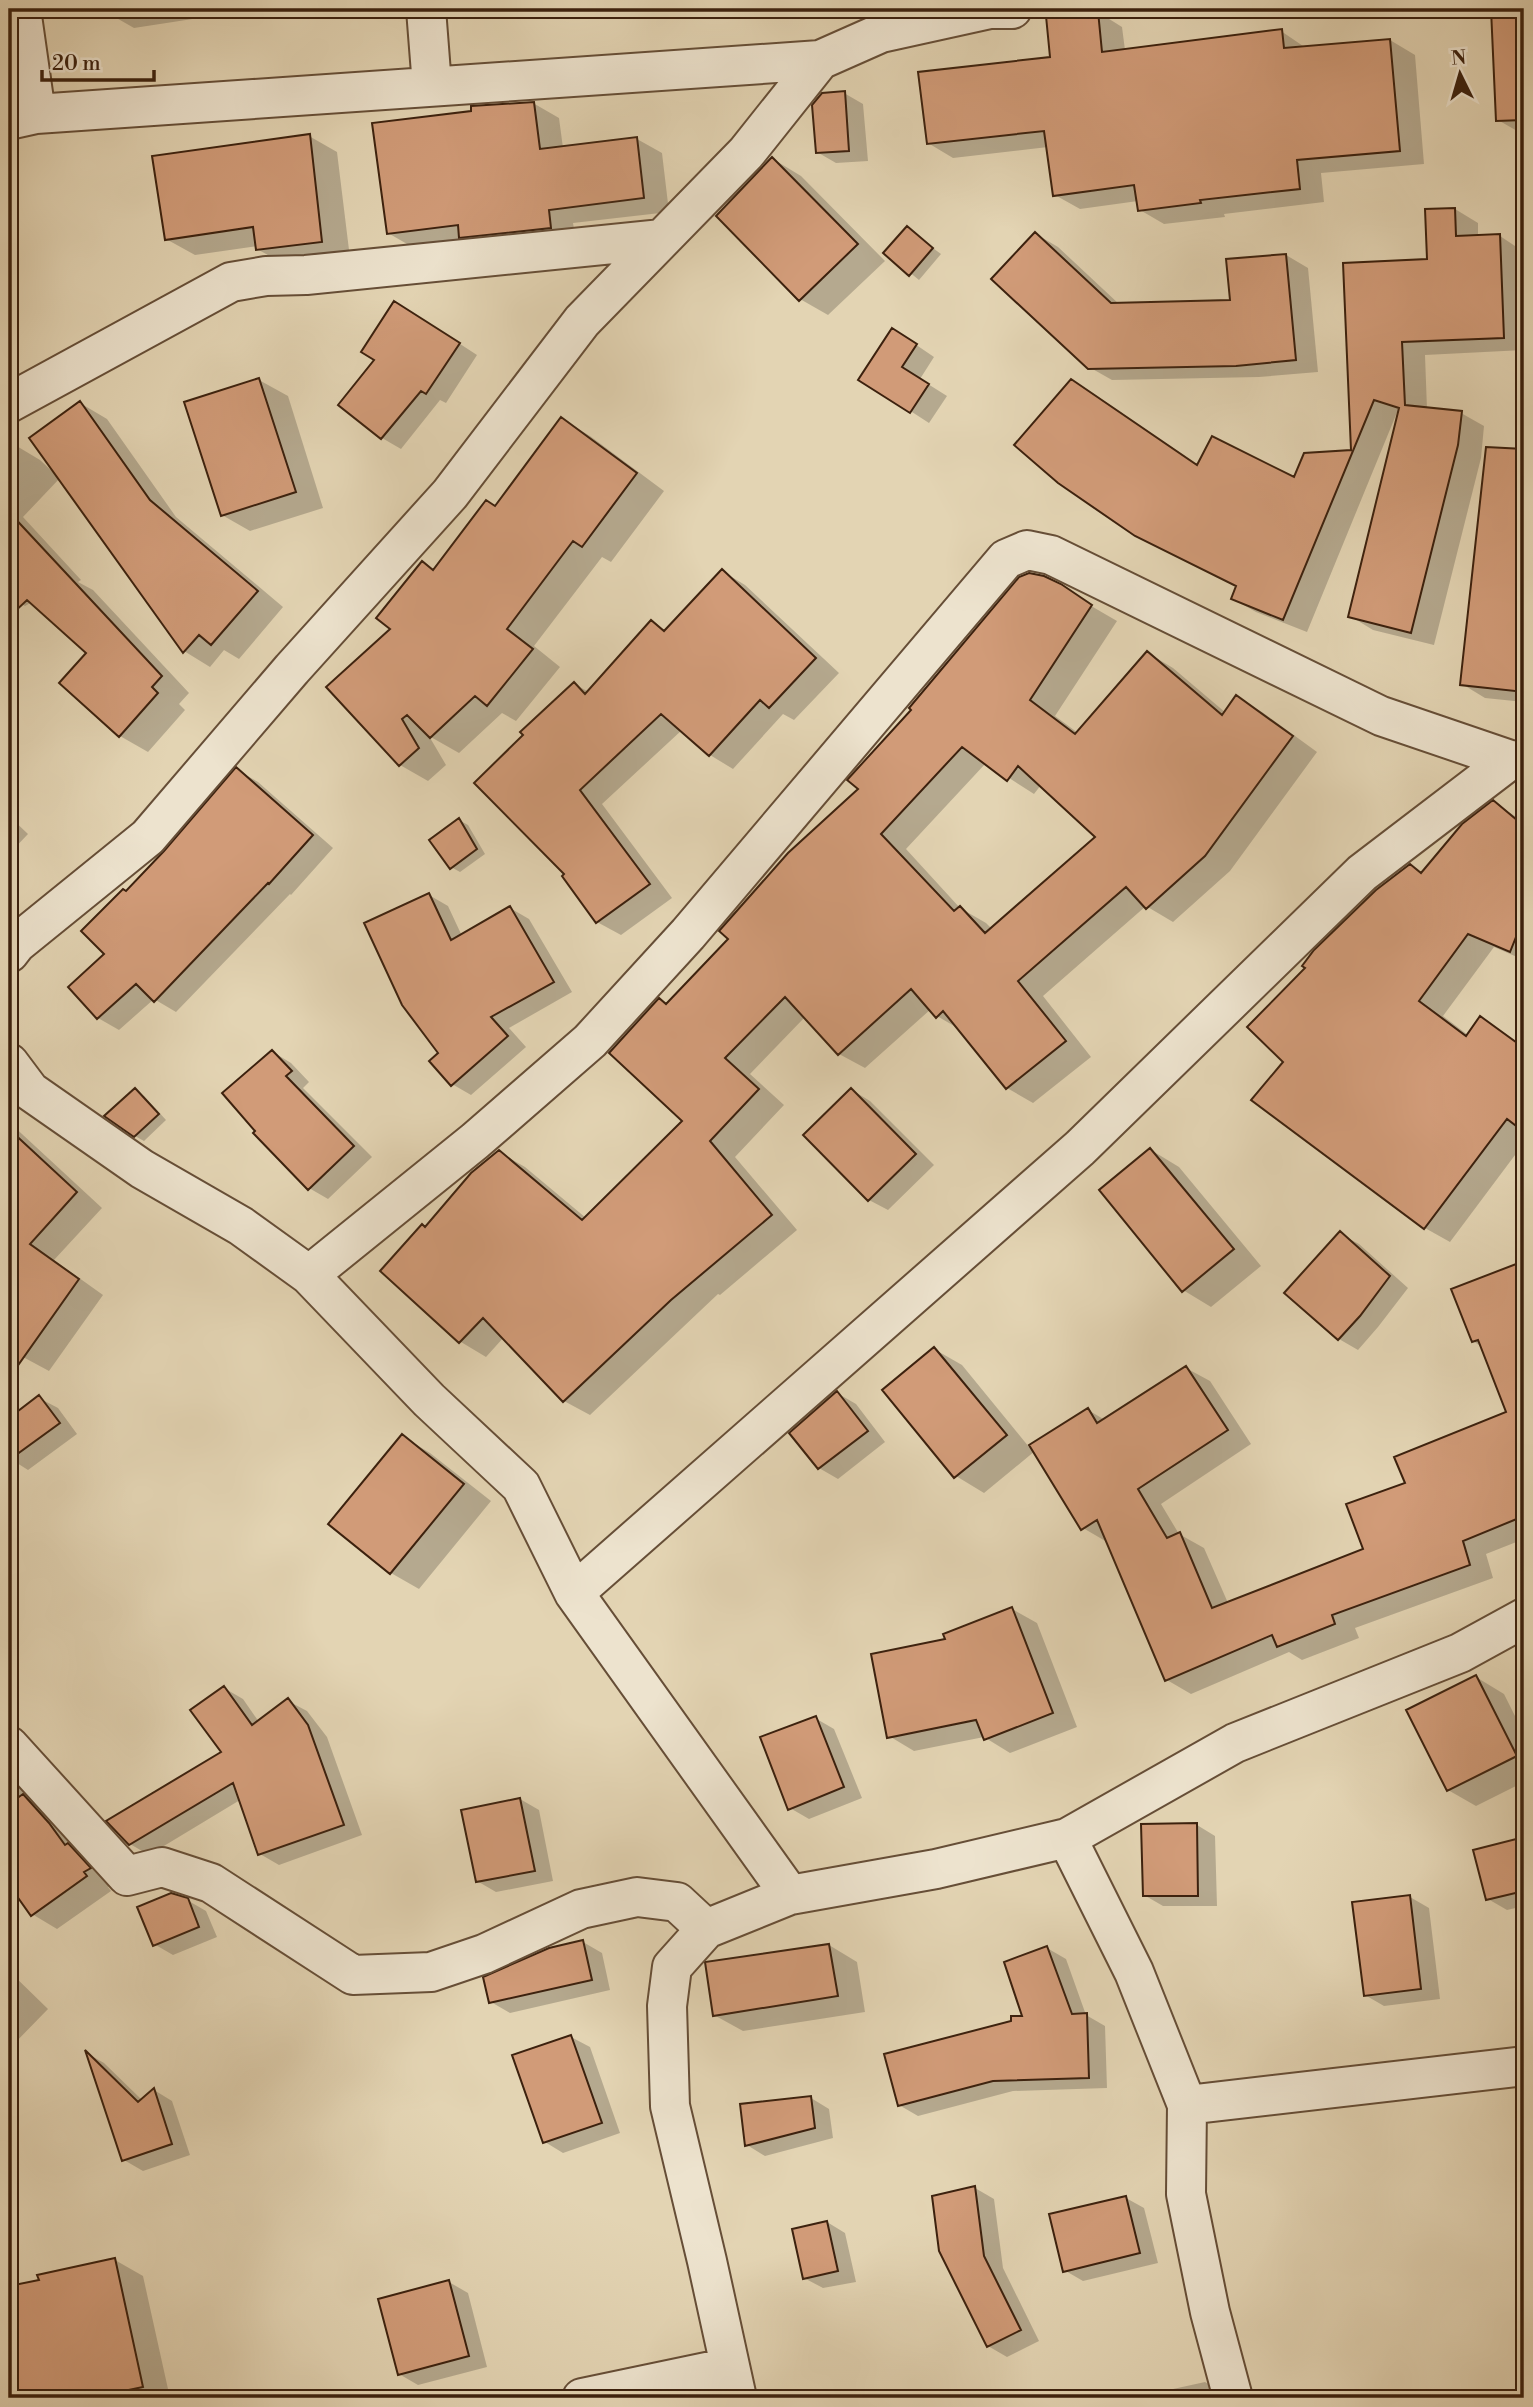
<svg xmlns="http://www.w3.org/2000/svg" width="1533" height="2407" font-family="'Libre Bodoni',serif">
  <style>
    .shadow { fill: #0003; fill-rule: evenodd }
    .building { fill: #d19b78; stroke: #3c210e; stroke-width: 2; fill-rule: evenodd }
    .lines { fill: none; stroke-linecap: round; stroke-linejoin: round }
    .street-casing { stroke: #664e37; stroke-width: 42 }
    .street { stroke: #ede3ce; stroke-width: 38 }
  </style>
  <rect width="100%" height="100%" fill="#e3d4b3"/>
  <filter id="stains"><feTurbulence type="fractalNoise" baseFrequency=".00286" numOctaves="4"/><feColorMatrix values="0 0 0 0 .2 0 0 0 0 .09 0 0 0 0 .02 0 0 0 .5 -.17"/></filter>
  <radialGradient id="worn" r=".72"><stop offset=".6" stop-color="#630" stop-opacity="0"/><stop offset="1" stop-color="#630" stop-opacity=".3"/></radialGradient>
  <!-- shadow -->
  <path class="shadow" d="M105,9H197L199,18L134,28L106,12Z
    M1492,9H1524V135L1498,120Z
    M1098,12L1122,27L1125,50L1281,31L1306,48L1390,40L1415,55L1424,164L1321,173L1324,202L1224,214L1225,217L1164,224L1140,210L1138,201L1080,209L1055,195L1048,147L953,158L928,143L1052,59Z
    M844,93L863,104L868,161L836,163L817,152Z
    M533,103L559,118L563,148L637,139L662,153L669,212L573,223L576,241L414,248L388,233Z
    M309,136L337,152L350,258L286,265L257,249V246L195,255L166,239Z
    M773,159L801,176L885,261L828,315L800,299Z
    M1455,209L1478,223V237L1500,236L1524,252V350L1425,355L1427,409L1461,413L1484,426L1481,458L1434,645L1373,630L1350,616L1400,411L1398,410L1307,632L1256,612L1233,599L1238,587L1136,535L1072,381L1095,395L1198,466L1295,480L1305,455L1353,452L1345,265L1429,261Z
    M907,229L941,254L919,280L886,253Z
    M1036,234L1058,247L1119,304L1232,301L1286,255L1308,268L1318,372L1259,377L1112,380L1089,367Z
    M414,314L477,355L446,403L440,400L401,449L382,438Z
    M912,342L934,357L920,379L947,396L929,423L861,379Z
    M259,380L288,396L323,508L250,531L222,515Z
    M80,403L107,419L176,517L283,607L239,659L224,650L210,667L184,651L60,478L23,517L81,580L78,582L93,590L189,693L179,704L185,710L148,752L120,736L89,653L32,602L25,606L9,597V452L15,445L40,460L55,474Z
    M562,419L590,436L664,491L611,562L602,557L534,646L560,667L516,721L502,713L459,753L429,736L446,765L428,781L400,765L392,629L422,564L435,571L496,507Z
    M1488,448L1524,450V702L1485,698L1462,684Z
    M722,571L745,585L839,673L794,720L783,714L733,769L710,755L682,730L602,804L672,898L621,935L597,922L564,876L574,684L589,692L652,622L666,631Z
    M1043,578L1117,621L1055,716L1078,733L1148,653L1173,668L1226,713L1237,698L1262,712L1317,752L1230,871L1173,922L1146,906L1043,996L1091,1057L1033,1103L1007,1088L961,1030L937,1016L931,1009L865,1068L839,1054L805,1017L750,1074L784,1105L735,1157L797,1230L720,1295L718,1294L590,1415L564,1401L504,1337L486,1357L461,1342L382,1271L499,1152L525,1167L586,1218L685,1121L660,1000L667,1004L730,939ZM986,763L1034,794L1041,785L1097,837L992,929L986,923L960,908L906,849Z
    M237,770L258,782L333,848L291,895L290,894L176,1012L154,999L119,1030L98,1018L107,954L127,892L166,853Z
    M1493,802L1524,822V960L1494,947L1443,1016L1468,1035L1481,1018L1524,1046V1143L1450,1242L1425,1228L1253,1100L1285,1062L1410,866L1423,874Z
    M9,816L28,834L9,854Z
    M459,820L468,825L485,854L460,872L451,867Z
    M429,895L448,906L462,936L510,908L529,919L572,992L509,1028L526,1047L471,1095L452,1084L441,1053Z
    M273,1052L291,1063L309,1082L303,1088L372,1157L328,1199L309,1188Z
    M852,1090L870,1101L934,1165L888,1210L869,1200Z
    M135,1091L144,1096L166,1120L144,1141L135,1136Z
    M9,1122L102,1208L54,1260L103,1295L49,1371L23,1357L9,1371Z
    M1151,1150L1179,1167L1261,1266L1211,1307L1183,1290Z
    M1340,1234L1359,1244L1408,1288L1378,1327L1358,1350L1339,1339Z
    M1524,1263V1539L1486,1554L1493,1578L1355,1628L1359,1638L1302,1660L1289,1652L1191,1694L1167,1680L1107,1542L1083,1528L1035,1451L984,1493L956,1476L934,1349L962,1365L1029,1447L1088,1410L1105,1420L1186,1368L1210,1381L1251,1444L1161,1504L1179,1534L1204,1548L1228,1603L1365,1550L1407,1484L1508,1413L1482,1347L1473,1341L1453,1290Z
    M837,1393L856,1404L885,1442L838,1479L819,1468Z
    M39,1398L58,1408L77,1434L28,1470L9,1458V1420Z
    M402,1436L430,1453L491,1501L419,1589L391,1573L331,1524Z
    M1012,1609L1037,1623L1077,1727L1010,1753L984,1737L914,1751L889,1736L947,1640Z
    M1476,1677L1504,1694L1524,1734V1782L1476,1806L1448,1790Z
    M224,1688L243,1699L259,1722L288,1701L307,1711L327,1737L362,1835L279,1865L260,1854L240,1800L149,1855L130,1844L223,1752Z
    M815,1718L834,1729L862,1798L809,1819L790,1808Z
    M9,1771L114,1883L108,1887L111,1891L57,1929L32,1914L9,1882Z
    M520,1799L539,1810L553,1881L496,1892L477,1881Z
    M1197,1825L1215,1836L1217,1906H1163L1144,1895Z
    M1524,1839V1906L1507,1910L1488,1899L1475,1851Z
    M1410,1897L1429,1908L1440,1999L1384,2006L1365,1995Z
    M187,1900L206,1911L217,1937L173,1955L154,1944Z
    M583,1942L602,1953L610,1990L510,2013L491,2002Z
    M829,1945L857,1962L865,2012L743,2031L714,2015Z
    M1047,1948L1066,1959L1086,2015L1105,2026L1107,2088L1013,2091L918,2116L899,2105L1025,2017Z
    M9,1971L48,2009L9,2049Z
    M571,2037L590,2047L620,2133L563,2153L545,2142Z
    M88,2054L104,2063L142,2100L154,2090L172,2101L190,2155L143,2171L124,2160Z
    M811,2098L829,2109L833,2138L765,2156L747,2145Z
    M975,2188L994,2199L1003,2268L1039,2341L1007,2357L988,2346Z
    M1126,2198L1144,2208L1158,2263L1083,2281L1064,2270Z
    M827,2222L845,2233L856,2282L823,2288L804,2278Z
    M115,2260L143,2276L170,2398H9V2288L41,2282Z
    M449,2282L468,2293L487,2367L418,2385L399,2374Z
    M1205,2382L1227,2394L1228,2398H1132Z"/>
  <!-- building -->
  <path class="building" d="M1491,9H1524V120L1496,121Z
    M1098,11L1102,52L1282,29L1284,48L1390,39L1400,151L1297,160L1300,189L1200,200L1201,203L1138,211L1134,185L1053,196L1044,131L927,144L918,72L1050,57L1046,16Z
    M845,91L849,151L816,153L812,105L822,93Z
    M534,102L540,149L637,137L644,198L549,210L551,228L459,238L458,225L387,234L372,123L471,111V106Z
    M310,134L322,242L256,250L253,227L165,240L152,156Z
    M772,157L858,244L799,301L716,216Z
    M1455,208L1456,236L1500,234L1504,338L1402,342L1405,405L1462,411L1458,445L1411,633L1348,617L1399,408L1374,400L1283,620L1231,599L1236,586L1135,536L1058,483L1014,445L1071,379L1197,465L1212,436L1294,477L1304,453L1351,450L1343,263L1427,259L1425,209Z
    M907,226L933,248L909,276L883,253Z
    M1035,232L1111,303L1230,300L1226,259L1286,254L1296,360L1236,366L1088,369L991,279Z
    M394,301L460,343L426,394L421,391L381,439L338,405L374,360L361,352Z
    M892,328L917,344L902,367L929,384L910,413L858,380Z
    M259,378L296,492L221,516L184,402Z
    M80,401L150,500L258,591L211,645L199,635L183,653L29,438Z
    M561,417L637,473L582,547L573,541L507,629L533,649L487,706L475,696L430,738L407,715L402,719L419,748L399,766L326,687L390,629L376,618L422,561L433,570L486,500L495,506Z
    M1486,447L1524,449V692L1460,685Z
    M9,512L162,676L152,687L158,693L119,737L59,683L86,653L27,600L9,617Z
    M722,569L816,658L769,708L760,700L709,756L661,714L580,790L650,884L596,923L562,876L564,874L474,783L523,735L520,732L574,682L585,694L651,620L664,631Z
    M1029,573L1044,576L1061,584L1092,605L1030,700L1075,734L1147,651L1222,715L1236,695L1293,736L1205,856L1146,909L1126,887L1018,981L1066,1041L1006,1089L943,1011L936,1018L911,989L838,1055L785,997L725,1058L759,1089L710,1141L772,1215L671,1300L563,1402L483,1318L459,1343L380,1271L422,1224L425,1227L471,1173L499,1150L582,1220L682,1121L609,1053L659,998L666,1004L728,939L719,931L788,853L858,789L847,780L911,710L909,708L1019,577ZM962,747L1007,781L1018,766L1095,837L985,933L960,906L954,911L881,834Z
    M236,767L313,835L269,884L268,883L154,1002L136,984L97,1019L68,987L104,954L81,931L123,889L126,891L164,851Z
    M1493,800L1524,826V917L1510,952L1468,934L1419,1001L1466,1036L1480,1016L1524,1048V1132L1507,1119L1424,1229L1251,1100L1283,1062L1247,1027L1305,968L1302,966L1314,950L1376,890L1410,864L1421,873L1462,824Z
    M459,818L477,849L450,869L429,840Z
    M429,893L451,940L510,906L554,982L491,1017L508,1036L451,1086L429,1061L438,1053L402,1005L364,923Z
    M272,1050L292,1071L286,1076L354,1146L308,1190L253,1133L255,1131L222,1093Z
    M135,1088L159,1114L134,1137L104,1116Z
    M851,1088L916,1154L868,1201L803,1135Z
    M9,1129L77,1192L30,1244L79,1279L9,1378Z
    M1150,1148L1234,1249L1182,1292L1099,1190Z
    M1340,1231L1390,1276L1360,1316L1338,1340L1284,1293Z
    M1524,1261V1516L1463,1541L1470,1565L1332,1615L1335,1624L1277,1647L1272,1635L1165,1681L1097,1520L1081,1530L1029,1445L1088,1408L1097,1423L1186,1366L1228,1430L1138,1489L1167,1538L1180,1532L1212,1608L1363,1549L1346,1504L1405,1483L1394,1457L1506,1412L1478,1340L1472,1342L1451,1289Z
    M934,1347L1007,1435L954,1478L882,1390Z
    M837,1391L868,1431L818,1469L789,1433Z
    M39,1395L60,1423L9,1460V1418Z
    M402,1434L464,1484L390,1574L328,1524Z
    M1012,1607L1053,1713L984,1740L976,1720L887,1738L871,1654L945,1639L943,1634Z
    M1476,1675L1517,1756L1447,1791L1406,1710Z
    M224,1686L252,1725L288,1698L308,1725L344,1825L258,1855L233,1783L129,1845L106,1821L221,1752L190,1710Z
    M816,1716L844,1787L788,1810L760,1737Z
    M23,1794L49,1823L65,1845L68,1843L91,1868L84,1872L87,1876L31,1916L9,1885V1804Z
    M520,1798L535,1871L476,1882L461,1810Z
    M1197,1823L1198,1896H1143L1141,1824Z
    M1524,1837V1891L1486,1900L1473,1850Z
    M171,1893L188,1898L199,1927L153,1946L137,1907Z
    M1410,1895L1421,1989L1364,1996L1352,1902Z
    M583,1940L592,1980L489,2003L483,1977L549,1948Z
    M829,1944L838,1996L713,2016L705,1962Z
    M1047,1946L1072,2014L1087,2013L1089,2078L993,2081L898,2106L884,2054L1011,2021V2016H1022L1004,1962Z
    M571,2035L602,2123L543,2143L512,2055Z
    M85,2050L138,2102L154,2088L172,2144L122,2161Z
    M811,2096L815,2128L745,2146L740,2104Z
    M975,2186L984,2256L1021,2330L987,2347L939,2251L932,2196Z
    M1126,2196L1140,2253L1063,2272L1049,2214Z
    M827,2221L838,2271L803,2279L792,2229Z
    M115,2258L143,2387L90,2398H9V2286L39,2280L37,2275Z
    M449,2280L469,2356L398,2375L378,2299Z"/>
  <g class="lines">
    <defs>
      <path id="street" d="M21,9L36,114
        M426,9L432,86
        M9,120L36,114L820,60L881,33L990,9H1012
        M9,403L231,282L266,276L306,275L662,239
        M9,953L16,944L148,837L292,669L450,494L582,321L746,153L820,60
        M9,1063L30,1091L142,1169L241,1226L309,1275L429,1400L521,1486L574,1593L790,1895
        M309,1275L475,1141L590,1041L688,934L1006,559L1027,550L1051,555L1381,716L1510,760L1524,761
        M574,1593L1080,1148L1362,873L1510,760
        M9,1746L127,1876L162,1867L211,1883L353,1975L431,1972L484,1954L581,1909L637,1897L677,1902L706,1929
        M1067,1838L1134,1972L1187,2105L1186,2194L1210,2312L1233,2398
        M1187,2105L1524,2066
        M582,2398L730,2367
        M737,2398L707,2261L670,2106L667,2006L672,1967L706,1929L790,1895L936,1869L1067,1838L1235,1743L1460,1653L1524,1618"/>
    </defs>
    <!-- street casing -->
    <use href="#street" class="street-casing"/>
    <!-- street -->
    <use href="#street" class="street"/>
  </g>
  <!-- margin -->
  <rect width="1533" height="2407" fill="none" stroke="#e3d4b3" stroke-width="35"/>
  <rect x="10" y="10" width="1512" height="2386" fill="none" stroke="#3c210e" stroke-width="3.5"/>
  <rect x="18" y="18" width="1498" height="2372" fill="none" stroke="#3c210e" stroke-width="2"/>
  <!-- north arrow -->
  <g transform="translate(1460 74) rotate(355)" stroke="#ede3ce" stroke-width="5" paint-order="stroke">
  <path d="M0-5L12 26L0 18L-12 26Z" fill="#3c210e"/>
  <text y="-10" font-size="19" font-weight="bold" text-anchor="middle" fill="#3c210e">N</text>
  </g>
  <!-- scale -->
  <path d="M42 70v10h112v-10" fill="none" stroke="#3c210e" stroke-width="3.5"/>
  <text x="52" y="70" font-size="21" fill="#3c210e" stroke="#ede3ce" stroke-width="5" paint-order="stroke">20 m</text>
  <rect width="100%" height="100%" filter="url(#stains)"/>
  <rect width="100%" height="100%" fill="url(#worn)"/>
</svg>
